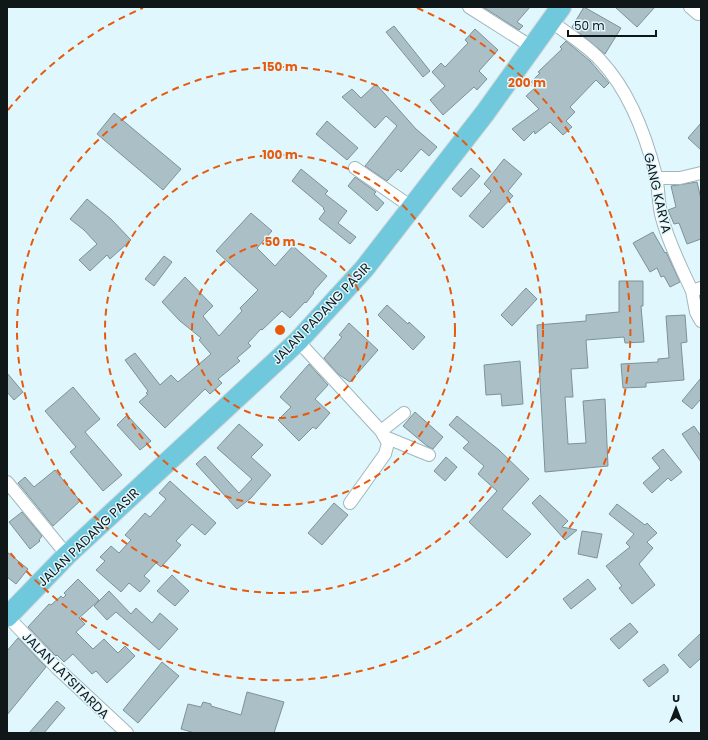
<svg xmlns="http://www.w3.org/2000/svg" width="708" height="740" font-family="Poppins,sans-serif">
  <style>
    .building { fill: #aac0c6; stroke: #7d9297 }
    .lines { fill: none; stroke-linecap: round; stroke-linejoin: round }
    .minor-casing { stroke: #a1b7bd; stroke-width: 14 }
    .trunk-casing { stroke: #d4d5d6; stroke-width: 22 }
    .minor { stroke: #fff; stroke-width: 12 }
    .trunk { stroke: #6fc8dc; stroke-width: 20 }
    .ring { fill: none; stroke: #e8590c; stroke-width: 2; stroke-dasharray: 7 5 }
    .labels { text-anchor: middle; stroke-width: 3; stroke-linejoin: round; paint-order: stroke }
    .street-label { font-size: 13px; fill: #0f1719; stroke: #e0f7fd }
    .centre { fill: #e8590c; stroke: #e0f7fd; stroke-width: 2 }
    .ring-label { font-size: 12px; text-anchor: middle; font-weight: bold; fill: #e8590c; stroke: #e0f7fd; stroke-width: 3; stroke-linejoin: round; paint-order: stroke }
  </style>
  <rect width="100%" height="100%" fill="#e0f7fd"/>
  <!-- building -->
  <path class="building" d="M483,7H530L517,22L523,26L519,30Z
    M584,7L621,28L605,54L572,27Z
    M615,7H655L637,27Z
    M394,26L430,71L423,77L386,32Z
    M475,29L498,50L479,71L487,79L477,90L474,87L443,115L430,100L445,86L432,72L441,63L445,67L468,43L465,40Z
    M566,41L590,61L609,83L604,88L596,80L570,107L575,112L566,121L572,127L563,135L550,122L535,134L534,131L524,141L512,129L539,109L526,96L536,87L531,82L540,73L538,72L562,49L560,47Z
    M376,84L416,129L437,147L429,156L421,149L401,172L398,169L387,181L365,166L397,126L386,116L375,128L342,97L352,89L361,98Z
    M114,113L181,169L163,190L97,134Z
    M327,121L358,148L347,160L316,134Z
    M701,123V150L688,138Z
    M504,159L522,174L508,191L513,196L483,228L469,216L491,191L484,184Z
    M471,168L480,176L461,197L452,189Z
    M301,169L328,191L325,194L347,211L338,223L356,237L350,244L319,219L325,211L323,209L324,208L292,181Z
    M355,177L376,192L374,194L384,203L377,211L348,186Z
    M697,182L701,199V239L687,244L679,223L674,224L668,210L676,207L671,186Z
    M87,199L111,219L131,240L110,259L107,255L90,271L79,260L97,244L84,230L70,219Z
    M251,213L272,231L257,248L275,266L293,246L327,276L313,292L314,293L306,303L305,302L290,318L282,311L262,330L261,329L248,343L251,346L237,358L240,361L218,379L222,383L210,394L205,389L165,428L139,402L148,394L146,393L148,391L125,360L135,353L160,385L171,375L178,382L211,354L199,340L201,338L180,321L162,302L185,277L213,306L203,316L219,336L242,311L240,308L258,290L216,251Z
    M653,232L665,253L666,252L680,282L670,287L664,276L661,277L657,268L650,272L633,243Z
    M164,256L172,262L154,286L145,279Z
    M619,281H643V306H641L644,342L625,343L624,337L586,340L588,368L571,369L573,397H565L568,444L586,443L583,401L605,399L608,466L545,472L537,325L586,321V315L619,312Z
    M526,288L537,299L512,326L501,315Z
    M387,305L408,324L409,322L425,337L413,350L378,315Z
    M685,315L687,342L681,343L684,380L646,383V387L623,388L621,364L658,362V359L669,358L666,316Z
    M349,323L378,350L350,382L338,374L324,358L342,337L339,335Z
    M520,361L523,404L502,406L501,394L486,395L484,365Z
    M309,364L328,385L315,399L330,413L316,429L313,427L299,441L278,420L291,407L280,397Z
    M7,373L23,392L14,400L7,392Z
    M701,378V399L692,409L682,401Z
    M73,387L100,419L85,432L122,475L103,491L70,452L76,447L45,411Z
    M415,412L443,437L433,449L427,446L403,426Z
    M127,415L151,441L140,450L117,425Z
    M457,416L499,450L529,479L502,509L531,534L507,558L469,522L497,491L478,474L484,466L463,448L469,442L449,425Z
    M239,424L263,445L251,457L271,475L251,498L237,509L196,464L205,456L239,493L252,479L217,448Z
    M694,426L701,436V462L682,434Z
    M663,449L682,472L671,481L668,478L652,493L643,483L660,468L652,458Z
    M446,457L457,467L445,481L434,471Z
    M55,470L80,501L53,526L18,483L25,477L34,487Z
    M170,481L216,523L205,535L192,524L176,541L181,545L161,567L156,563L144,576L150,581L140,592L129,583L121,592L96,570L105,561L100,557L111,546L119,553L131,540L125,535L145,513L150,517L166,499L159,493Z
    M540,495L568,521L562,527L577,530L565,540L532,503Z
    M334,503L348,515L322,545L308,533Z
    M617,504L645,525L647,523L657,533L647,542L653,548L639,564L655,585L632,604L619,588L622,586L606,566L630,547L626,543L634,534L609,514Z
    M22,512L42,536L39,540L40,541L30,549L9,522Z
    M582,531L602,534L597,558L578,554Z
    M7,552L28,569L16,584L7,577Z
    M172,575L189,591L175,606L157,591Z
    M78,579L99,600L79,618L85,624L76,632L93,649L104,639L118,653L125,646L135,656L107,683L96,671L92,674L73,654L64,662L57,655L56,656L28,627L49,604L51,605L61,596L63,598L66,595L64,593Z
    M588,579L596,589L571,609L563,599Z
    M109,591L131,614L136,608L152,623L160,613L178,629L159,650L116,612L107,620L94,606Z
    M630,623L638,632L619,649L610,639Z
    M701,633V658L690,668L678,655Z
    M18,638L46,667L7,715V651Z
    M162,662L179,676L138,723L123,710Z
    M664,664L668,669V672L649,687L643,680Z
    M247,692L284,702L274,733H195L181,729L188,704L201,707L203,702L211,704V706L241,715Z
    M57,701L65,708L44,733H29Z"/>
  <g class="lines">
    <defs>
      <path id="minor" d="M469,7L532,47
        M690,7L698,14
        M551,21C567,34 587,45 601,61C629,91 646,136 656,176C659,190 658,204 662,218C669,244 681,267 692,291L701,288
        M355,168L413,208
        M656,178H680L701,173
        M692,291L696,312L701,321
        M298,341L381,431L388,443L385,454L350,503
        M381,431L404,413
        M385,437L429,455
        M7,482L67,555
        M7,616L57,668L127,733"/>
      <path id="trunk" d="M7,617L67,555L298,341L364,269L485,113L561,7"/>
    </defs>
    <!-- minor casing -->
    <use href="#minor" class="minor-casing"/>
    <!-- trunk casing -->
    <use href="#trunk" class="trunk-casing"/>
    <!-- minor -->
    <use href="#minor" class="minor"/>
    <!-- trunk -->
    <use href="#trunk" class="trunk"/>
  </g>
  <!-- distance rings -->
  <g class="ring">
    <circle cx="280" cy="330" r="88"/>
    <circle cx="280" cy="330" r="175"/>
    <circle cx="280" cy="330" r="263"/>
    <path d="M8 110A350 350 0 0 1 143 8M417 8A350 350 0 1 1 8 550"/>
  </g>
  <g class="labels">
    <!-- street labels -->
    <g class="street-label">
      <text transform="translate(658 193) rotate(77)" y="5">GANG KARYA</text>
      <text transform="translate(321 313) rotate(-46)" y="5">JALAN PADANG PASIR</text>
      <text transform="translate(88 537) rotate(-44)" y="5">JALAN PADANG PASIR</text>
      <text transform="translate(66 675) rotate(45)" y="5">JALAN LATSITARDA</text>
    </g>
  </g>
  <circle cx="280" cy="330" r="6" class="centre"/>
  <g class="ring-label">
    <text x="280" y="71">150 m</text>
    <text x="527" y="87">200 m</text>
    <text x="280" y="159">100 m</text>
    <text x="280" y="246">50 m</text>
  </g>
  <!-- border -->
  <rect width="708" height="740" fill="none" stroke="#0f1719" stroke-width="16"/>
  <!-- north arrow -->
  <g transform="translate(676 708)" stroke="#e0f7fd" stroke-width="3" paint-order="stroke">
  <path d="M0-3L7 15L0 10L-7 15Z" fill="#0f1719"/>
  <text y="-6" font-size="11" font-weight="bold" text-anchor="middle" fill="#0f1719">U</text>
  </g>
  <!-- scale -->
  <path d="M568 30v6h88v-6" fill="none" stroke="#0f1719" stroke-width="2"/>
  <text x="574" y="30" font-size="12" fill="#0f1719" stroke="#e0f7fd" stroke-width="3" paint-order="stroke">50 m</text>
</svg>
